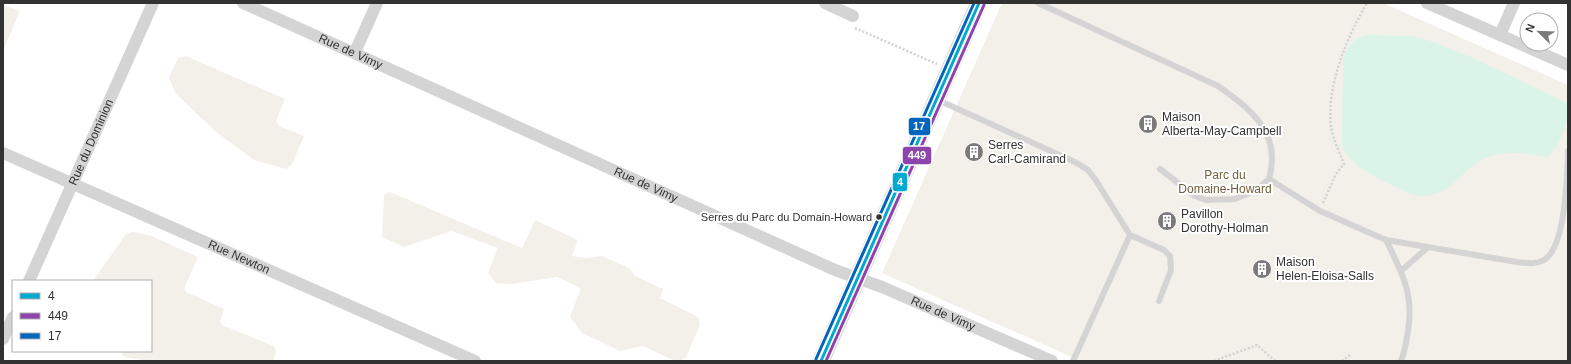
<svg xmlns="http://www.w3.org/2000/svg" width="1571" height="364" font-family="Arial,sans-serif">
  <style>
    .green { fill: #f3f0ea }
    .water { fill: #dbf4e8 }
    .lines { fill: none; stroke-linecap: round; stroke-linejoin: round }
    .path { stroke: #d2d2d2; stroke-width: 2.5; stroke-dasharray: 2 2; stroke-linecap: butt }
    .service { stroke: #d4d4d4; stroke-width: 6 }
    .minor { stroke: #d4d4d4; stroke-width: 12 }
    .secondary { stroke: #cfcfcf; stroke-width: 17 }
    .bus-1-casing { stroke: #fff; stroke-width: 6 }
    .bus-2-casing { stroke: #fff; stroke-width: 6 }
    .bus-3-casing { stroke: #fff; stroke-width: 6 }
    .bus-1 { stroke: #00a9ce; stroke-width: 3 }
    .bus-2 { stroke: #8e44ad; stroke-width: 3 }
    .bus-3 { stroke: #0065bd; stroke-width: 3 }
    .bus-dot { fill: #323232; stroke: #fff; stroke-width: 1.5 }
    .labels { text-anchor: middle; stroke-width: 4; stroke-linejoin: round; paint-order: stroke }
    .bus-label { font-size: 11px; fill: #323232; stroke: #fff; text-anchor: end }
    .street-label { font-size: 12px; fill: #323232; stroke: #fff }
    .poi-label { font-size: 12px; fill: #323232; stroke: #fff; text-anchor: start }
    .park-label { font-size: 12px; fill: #715f3d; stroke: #fff }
    .line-badge { stroke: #fff; stroke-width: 1.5 }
    .badge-label { font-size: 11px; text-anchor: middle; font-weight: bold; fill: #fff }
  </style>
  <rect width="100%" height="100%" fill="#fff"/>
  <!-- green -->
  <path class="green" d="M1002,3H1383L1568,85V361H1081L882,273Z
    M3,5L20,11L3,51Z
    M186,56L285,99L276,121L279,126L304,136L292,164L286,169L254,160L215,131L176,94L169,78L178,58Z
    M390,192L522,248L535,220L578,240L572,256L586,258L602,256L629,268L635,276L663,289L660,298L698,317L700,325L686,357L680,361H675L643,346L620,351L582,333L570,317L581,288L557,277L512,284L496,283L488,273L498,248L451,231L404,247L382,237L384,195Z
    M133,232L149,235L198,257L184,289L186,292L224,309L220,321L222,325L274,346L276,351L273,361H148L124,357L120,351H151V281H93L126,234Z"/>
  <!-- water -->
  <path class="water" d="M1365,35L1413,36L1425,39L1471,57L1567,103C1571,121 1560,145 1548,157C1526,153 1505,150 1484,159C1458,172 1448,202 1412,195C1391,184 1348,168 1342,145L1343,60C1347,47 1352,39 1365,35Z"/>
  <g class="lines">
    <!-- path -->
    <path class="path" d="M855,28L937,64
      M1323,203L1336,174L1344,164C1340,153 1333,140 1331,127C1326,86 1347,37 1367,3
      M1214,361L1257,345L1275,361
      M1342,361L1350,355"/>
    <!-- service -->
    <path class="service" d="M1038,3L1218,86C1252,110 1282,134 1269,179L1320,211L1386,240L1517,262C1526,263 1535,265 1544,260C1566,247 1567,175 1568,151
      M938,100L1075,162L1088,170L1095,179L1130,235L1164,250L1170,256L1171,270L1159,301
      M1160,169L1195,196L1206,200L1235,199L1255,191L1269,179
      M1386,240C1402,273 1414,293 1408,331C1406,342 1405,351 1401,361
      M1401,271L1428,247
      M1073,361L1130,235"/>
    <!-- minor -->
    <g class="minor">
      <path id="s1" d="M243,3L835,270L882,287L1052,361"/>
      <path d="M825,3L853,16"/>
      <path d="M1427,3L1568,65"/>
      <path d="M1500,35L1514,3"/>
      <path d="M355,52L377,3"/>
      <path id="s2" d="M3,153L475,361"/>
      <path id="s3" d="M29,281L153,3"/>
      <path d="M3,339L13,317"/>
    </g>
    <!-- secondary -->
    <path class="secondary" d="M821,361L979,3"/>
    <defs>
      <path id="bus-1" d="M821,361L979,3"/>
      <path id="bus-2" d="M826,361L984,5"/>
      <path id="bus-3" d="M816,359L974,3"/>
    </defs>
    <!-- bus-1 casing -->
    <use href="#bus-1" class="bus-1-casing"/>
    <!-- bus-2 casing -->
    <use href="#bus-2" class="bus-2-casing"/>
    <!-- bus-3 casing -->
    <use href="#bus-3" class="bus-3-casing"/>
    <!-- bus-1 -->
    <use href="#bus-1" class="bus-1"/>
    <!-- bus-2 -->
    <use href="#bus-2" class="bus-2"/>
    <!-- bus-3 -->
    <use href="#bus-3" class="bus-3"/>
  </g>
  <!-- icons -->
  <defs>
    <symbol id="building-disc" viewBox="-11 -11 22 22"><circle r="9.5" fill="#7a7a7a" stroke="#fff"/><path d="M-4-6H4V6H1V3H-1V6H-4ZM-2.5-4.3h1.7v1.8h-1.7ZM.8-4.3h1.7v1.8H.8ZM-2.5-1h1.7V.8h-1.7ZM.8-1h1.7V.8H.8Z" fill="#fff"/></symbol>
  </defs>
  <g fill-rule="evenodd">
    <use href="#building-disc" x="1137" y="113" width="22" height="22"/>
    <use href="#building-disc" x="963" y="141" width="22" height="22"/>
    <use href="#building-disc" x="1156" y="210" width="22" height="22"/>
    <use href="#building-disc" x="1251" y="258" width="22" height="22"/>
  </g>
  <!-- markers -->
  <circle class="bus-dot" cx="879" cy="217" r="3.5"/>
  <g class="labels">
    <!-- bus labels -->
    <g class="bus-label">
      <text x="872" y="221">Serres du Parc du Domain-Howard</text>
    </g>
    <!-- street labels -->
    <g class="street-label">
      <text dy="4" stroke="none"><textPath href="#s1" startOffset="118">Rue de Vimy</textPath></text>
      <text dy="4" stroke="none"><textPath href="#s3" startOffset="152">Rue du Dominion</textPath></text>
      <text dy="4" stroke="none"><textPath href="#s1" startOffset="442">Rue de Vimy</textPath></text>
      <text dy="4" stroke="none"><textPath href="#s2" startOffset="258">Rue Newton</textPath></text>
      <text dy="4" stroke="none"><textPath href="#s1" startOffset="766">Rue de Vimy</textPath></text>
    </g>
    <!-- poi labels -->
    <g class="poi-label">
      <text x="1162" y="121">Maison<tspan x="1162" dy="14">Alberta-May-Campbell</tspan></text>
      <text x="988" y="149">Serres<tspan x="988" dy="14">Carl-Camirand</tspan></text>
      <text x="1181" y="218">Pavillon<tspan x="1181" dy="14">Dorothy-Holman</tspan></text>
      <text x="1276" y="266">Maison<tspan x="1276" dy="14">Helen-Eloisa-Salls</tspan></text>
    </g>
    <!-- park labels -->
    <g class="park-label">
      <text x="1225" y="179">Parc du<tspan x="1225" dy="14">Domaine-Howard</tspan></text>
    </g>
  </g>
  <g class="line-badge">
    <rect x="908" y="117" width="23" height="19" rx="4" fill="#0065bd"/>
    <rect x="902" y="146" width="30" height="19" rx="4" fill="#8e44ad"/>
    <rect x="892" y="172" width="16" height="20" rx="4" fill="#00a9ce"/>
  </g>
  <g class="badge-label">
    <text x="919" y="130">17</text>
    <text x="917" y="159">449</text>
    <text x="900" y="186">4</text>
  </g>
  <!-- border -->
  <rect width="1571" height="364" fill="none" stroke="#323232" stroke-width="8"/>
  <!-- legend -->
  <rect x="12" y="280" width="140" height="72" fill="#ffffff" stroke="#adadad"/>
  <rect x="20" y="293" width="20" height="6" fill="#00a9ce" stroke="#adadad"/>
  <text x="48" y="300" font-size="12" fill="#323232">4</text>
  <rect x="20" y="313" width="20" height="6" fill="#8e44ad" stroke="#adadad"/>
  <text x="48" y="320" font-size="12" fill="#323232">449</text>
  <rect x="20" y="333" width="20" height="6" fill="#0065bd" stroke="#adadad"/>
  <text x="48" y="340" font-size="12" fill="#323232">17</text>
  <!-- north arrow -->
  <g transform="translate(1539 32) rotate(293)"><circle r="19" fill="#ffffff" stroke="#adadad"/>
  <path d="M0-3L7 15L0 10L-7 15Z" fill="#7a7a7a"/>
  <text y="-6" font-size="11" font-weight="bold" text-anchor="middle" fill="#323232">N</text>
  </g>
</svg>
